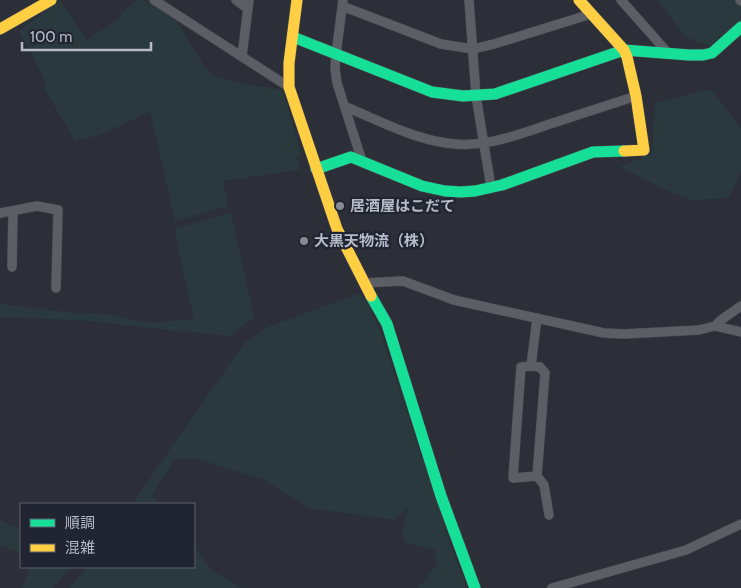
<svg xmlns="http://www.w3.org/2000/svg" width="741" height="588" font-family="Cabin,'Noto Sans JP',sans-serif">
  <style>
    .green { fill: #2a393d }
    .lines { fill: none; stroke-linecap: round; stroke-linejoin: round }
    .street-casing { stroke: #4a4c51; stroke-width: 10 }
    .fast-casing { stroke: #4a4c54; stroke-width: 12 }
    .slow-casing { stroke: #4a4c54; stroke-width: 12 }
    .street { stroke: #5c5e65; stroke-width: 9 }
    .fast { stroke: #16e098; stroke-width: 11 }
    .slow { stroke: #ffcf43; stroke-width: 11 }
    .poi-dot { fill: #868a95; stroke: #202531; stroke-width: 2 }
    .labels { text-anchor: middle; stroke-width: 4.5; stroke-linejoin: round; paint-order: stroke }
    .poi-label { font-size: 15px; font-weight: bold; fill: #b7bbc7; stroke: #202531; text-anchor: start }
  </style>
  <rect width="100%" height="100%" fill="#2c2f37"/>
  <!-- green -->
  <path class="green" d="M60,0L87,40L119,19L121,14L136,0L146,1L175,19L205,67L216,77L245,84L283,90L301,154L296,156L300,170L223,181L228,206L175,221L150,111L135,119L100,135L75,141L45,90L44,78L19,31Z
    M658,0H741V41L730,29L710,46L685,37Z
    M703,90L713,91L741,129V171L729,198L693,200L668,191L620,167L652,153L655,103L685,96Z
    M231,213L254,317L230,336L76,320L0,317V304L84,314L97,313L151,323L192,319L194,320L174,229Z
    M360,293L366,300L379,328L456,560L467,588H418L437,565L434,549L405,543L402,532L409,506L395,520L309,508L264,480L198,459H175L152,495L159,504H132L245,342L268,327Z
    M0,520L21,529V553L0,545Z
    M194,547L213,571L242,588H70L87,567H194Z
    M30,567H71L53,588H22Z"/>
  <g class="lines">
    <defs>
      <path id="street" d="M154,0L289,87
        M236,0L248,9
        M343,0L336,54L335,68L337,83L362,161
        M469,0L476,96L491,187
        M621,0L668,53
        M740,0L741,1
        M342,6L441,44L473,49L494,44L591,14
        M242,56L249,0
        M346,107C378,120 411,138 446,143C484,149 517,135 553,123C580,114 608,105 636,96
        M0,213L37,206L58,210L56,288
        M12,267L13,211
        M364,283L403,281L454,300L604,333L624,334L699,330L715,326L741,332
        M715,326L721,320L741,306
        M531,366L540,367L545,373L537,476L513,478L521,367Z
        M531,366L537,318
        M537,476L544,485L549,515
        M552,588L686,550L741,524"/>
      <path id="fast" d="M293,37L432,92L463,96L495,94L624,50L689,55H703L712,53L741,27
        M316,169L351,157L422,186L445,191L461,192L475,191L502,185L593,152L624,151
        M371,296L387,324L441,496L475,588"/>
      <path id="slow" d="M297,0L289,63V87L337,229L371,296
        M579,0L624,50L627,57L636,96L644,150L624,151
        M0,29L51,0"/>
    </defs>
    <!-- street casing -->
    <use href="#street" class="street-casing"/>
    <!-- fast casing -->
    <use href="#fast" class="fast-casing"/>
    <!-- slow casing -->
    <use href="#slow" class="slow-casing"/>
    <!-- street -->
    <use href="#street" class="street"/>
    <!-- fast -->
    <use href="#fast" class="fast"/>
    <!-- slow -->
    <use href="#slow" class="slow"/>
  </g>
  <!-- markers -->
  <g class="poi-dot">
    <circle cx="340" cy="206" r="5"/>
    <circle cx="304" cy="241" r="5"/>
  </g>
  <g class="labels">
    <!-- poi labels -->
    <g class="poi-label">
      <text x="350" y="211">居酒屋はこだて</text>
      <text x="314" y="246">大黒天物流（株）</text>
    </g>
  </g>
  <!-- legend -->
  <rect x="20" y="503" width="175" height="65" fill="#202531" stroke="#5c616d"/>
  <rect x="30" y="519" width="25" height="8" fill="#16e098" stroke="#5c616d"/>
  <text x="65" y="528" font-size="15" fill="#b7bbc7">順調</text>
  <rect x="30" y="544" width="25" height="8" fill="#ffcf43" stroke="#5c616d"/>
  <text x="65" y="553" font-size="15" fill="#b7bbc7">混雑</text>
  <!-- scale -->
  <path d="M22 42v8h129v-8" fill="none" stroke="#b7bbc7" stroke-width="2.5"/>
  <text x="30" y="42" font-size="15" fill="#b7bbc7" stroke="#202531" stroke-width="4" paint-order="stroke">100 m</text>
</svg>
